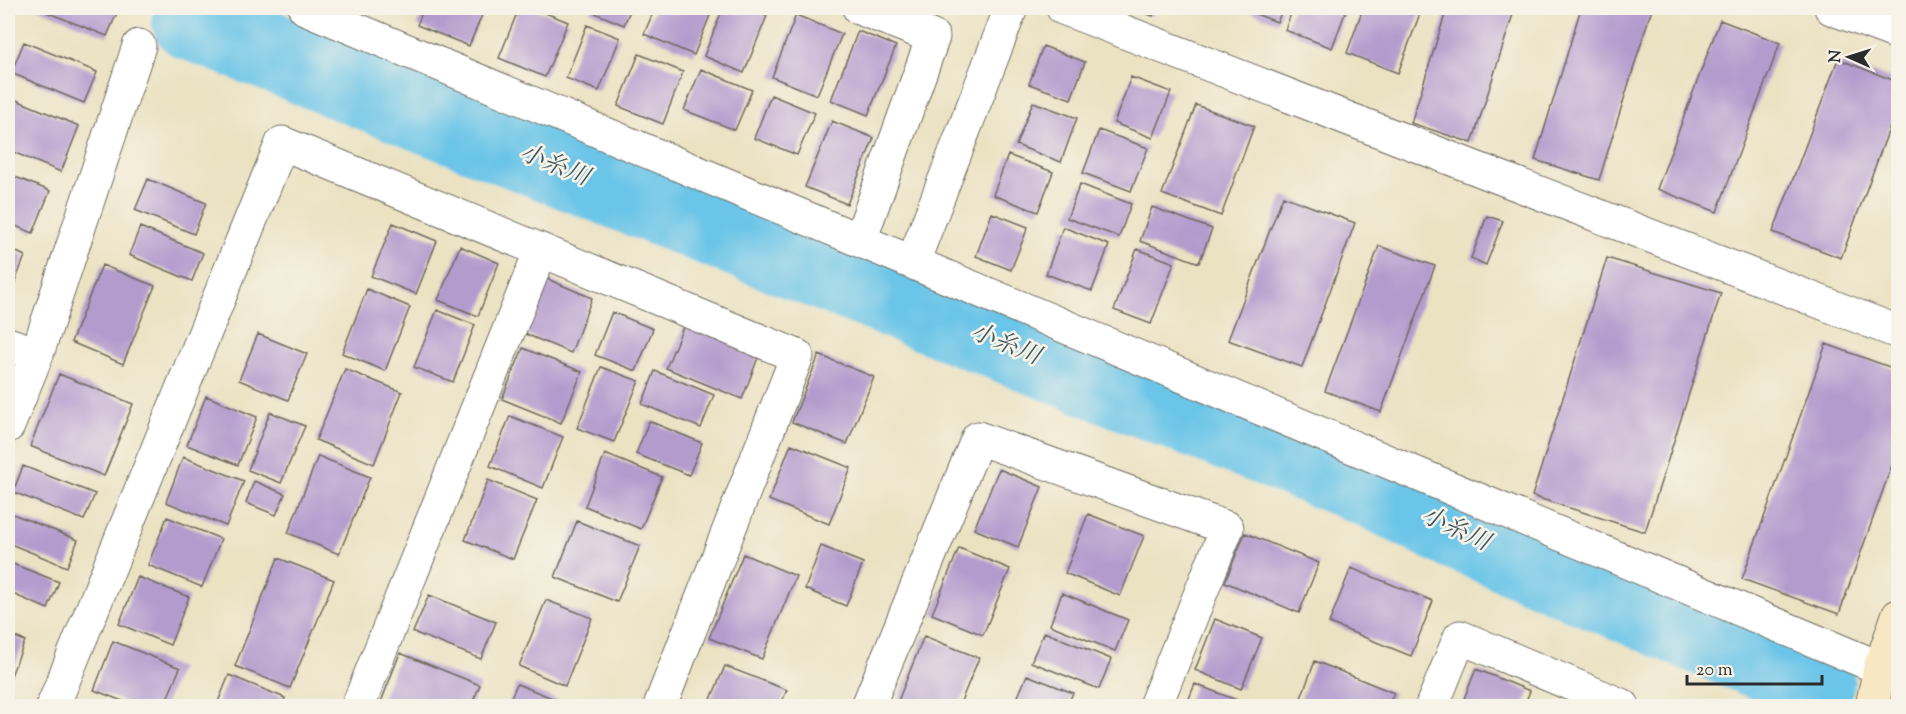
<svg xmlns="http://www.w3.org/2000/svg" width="1906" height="714" font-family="'Sorts Mill Goudy','Noto Serif JP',serif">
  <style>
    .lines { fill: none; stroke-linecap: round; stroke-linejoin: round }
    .river { stroke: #6ac5e8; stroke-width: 81 }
    .building { fill: #b49bce }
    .street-casing { stroke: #6e6b60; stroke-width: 35 }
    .secondary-casing { stroke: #6e6b60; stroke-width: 35 }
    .street { stroke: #fff; stroke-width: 33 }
    .secondary { stroke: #f7e8c3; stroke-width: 33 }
    .labels { text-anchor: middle; stroke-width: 5; stroke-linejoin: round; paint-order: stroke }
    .water-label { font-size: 24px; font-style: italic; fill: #3e5964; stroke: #f7f3e8 }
  </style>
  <rect width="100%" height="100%" fill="#f7f3e8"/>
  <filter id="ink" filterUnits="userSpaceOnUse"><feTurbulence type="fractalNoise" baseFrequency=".0167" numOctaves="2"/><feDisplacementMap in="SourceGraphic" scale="12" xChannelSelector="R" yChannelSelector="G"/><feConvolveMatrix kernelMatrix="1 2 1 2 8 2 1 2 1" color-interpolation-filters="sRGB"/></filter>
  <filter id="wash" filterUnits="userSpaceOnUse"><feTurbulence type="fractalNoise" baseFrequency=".008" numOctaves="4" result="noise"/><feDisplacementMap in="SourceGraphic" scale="24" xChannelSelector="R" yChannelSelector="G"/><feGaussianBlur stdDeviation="1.35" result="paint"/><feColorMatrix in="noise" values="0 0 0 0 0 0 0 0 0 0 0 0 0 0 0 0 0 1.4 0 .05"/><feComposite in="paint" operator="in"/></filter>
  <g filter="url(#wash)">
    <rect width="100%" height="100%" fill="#ebe2c2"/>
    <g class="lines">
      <!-- river -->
      <path class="river" d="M192,20L1373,488L1453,528L1814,682"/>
    </g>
    <g id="blocks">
      <!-- building -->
      <path class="building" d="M36,8H119L107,36Z
        M375,8H394L391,14Z
        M424,8H485L469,46L417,25Z
        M519,8H533L568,22L545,77L499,58Z
        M592,8H631L624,25L590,11Z
        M655,8H713L694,55L644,34Z
        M723,8H747L767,16L744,73L704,56Z
        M1131,8H1156L1153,16Z
        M1240,8H1283L1277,22Z
        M1293,8H1347L1332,48L1285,30Z
        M1363,8H1422L1398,73L1347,53Z
        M1447,8H1515L1472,143L1411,123Z
        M1581,8H1652L1599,180L1535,160Z
        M796,15L842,34L817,95L772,77Z
        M1720,20L1780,43L1717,212L1657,189Z
        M587,25L620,38L599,91L566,78Z
        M858,31L896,46L868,115L831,100Z
        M24,42L97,72L84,103L11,73Z
        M1043,46L1085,62L1071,99L1029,84Z
        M639,54L683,72L663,124L618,106Z
        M1838,59L1898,82V105L1841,258L1773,232Z
        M701,69L752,90L735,130L684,110Z
        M1131,77L1171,92L1153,138L1114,123Z
        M771,95L815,113L797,155L754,138Z
        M14,99L79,126L61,172L8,150V115Z
        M1033,102L1077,118L1061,162L1016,145Z
        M1196,105L1254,126L1221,216L1162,194Z
        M832,121L874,138L847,204L805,187Z
        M1099,130L1148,148L1131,191L1083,173Z
        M1008,155L1053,172L1038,212L993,195Z
        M8,174L50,191L33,233L8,223Z
        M148,179L206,203L194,234L135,210Z
        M1080,184L1131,204L1119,237L1067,218Z
        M1283,196L1355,223L1302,367L1228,340Z
        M1152,207L1212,229L1199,263L1140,241Z
        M992,213L1028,227L1011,270L976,256Z
        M1487,216L1503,221L1486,265L1471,258Z
        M393,223L437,241L416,294L371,276Z
        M140,227L203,253L192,281L129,255Z
        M1063,227L1109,245L1092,291L1046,274Z
        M460,246L499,263L478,316L438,300Z
        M1379,246L1435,266L1381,412L1325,391Z
        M8,248L25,256L8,300Z
        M1137,249L1174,263L1151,324L1114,310Z
        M1607,258L1721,293L1645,532L1532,496Z
        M102,265L155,286L123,364L71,342Z
        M545,278L592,298L571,353L523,333Z
        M367,289L410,307L385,371L342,353Z
        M437,310L475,325L453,382L414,367Z
        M612,312L653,329L636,371L595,355Z
        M686,320L761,350L742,399L666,368Z
        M258,334L307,354L288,400L239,380Z
        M1826,344L1898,370V448L1839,614L1742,579Z
        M523,348L582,372L561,423L502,399Z
        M819,355L874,377L847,444L792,422Z
        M601,367L639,381L614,442L577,428Z
        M345,369L402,392L374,464L316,440Z
        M655,371L714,395L701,428L642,404Z
        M59,374L133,404L104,476L30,446Z
        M206,396L257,417L238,465L187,445Z
        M270,412L305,426L281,483L248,470Z
        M510,416L563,437L543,488L490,466Z
        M649,421L702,443L689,475L636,454Z
        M791,444L851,468L829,524L769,500Z
        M605,454L662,477L641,529L585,506Z
        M318,456L370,477L339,554L288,533Z
        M183,457L244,481L226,526L166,502Z
        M23,466L95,494L84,520L13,492Z
        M999,469L1042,487L1018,547L974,529Z
        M488,480L537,500L513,559L465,540Z
        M254,481L285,494L276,515L246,503Z
        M8,512L78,540L67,567L8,543Z
        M1088,514L1144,536L1120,596L1065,573Z
        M167,517L221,539L202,587L148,565Z
        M577,521L640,546L617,602L555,577Z
        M1245,533L1319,563L1299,613L1225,582Z
        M821,546L863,563L846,606L805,589Z
        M959,548L1010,569L983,635L932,614Z
        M743,554L796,576L762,659L709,638Z
        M278,558L334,580L290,688L235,666Z
        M8,562L59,582L48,609L8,592Z
        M1351,568L1433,601L1411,656L1329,623Z
        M138,577L189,597L170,645L119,624Z
        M1062,593L1128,620L1115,651L1050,625Z
        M429,595L496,622L481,659L413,632Z
        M546,600L592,618L565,686L519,666Z
        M1215,619L1262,638L1241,689L1195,670Z
        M1044,632L1111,659L1099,689L1031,662Z
        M8,634L25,641L8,683Z
        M924,636L979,658L959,706H913L898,701Z
        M113,641L180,668L164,706H135L94,690Z
        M400,653L480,685L471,706H392L381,702Z
        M1315,661L1394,693L1388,706H1323L1301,698Z
        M725,666L787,690L780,706H729L711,699Z
        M1476,669L1530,691L1524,706H1461Z
        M229,675L285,698L282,706H229L218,702Z
        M1027,675L1073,693L1067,706H1014Z
        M517,684L572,706H507Z
        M1195,684L1252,706H1186Z"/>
    </g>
  </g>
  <g filter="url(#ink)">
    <use href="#blocks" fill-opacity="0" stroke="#6e6b60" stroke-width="1.5"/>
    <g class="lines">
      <defs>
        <path id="street" d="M305,8L1880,668
          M859,8L933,37L860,240
          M1063,8L1898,332
          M1831,8L1898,33
          M913,262L1011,8
          M8,344L37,354
          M8,426L37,354L139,46
          M53,706L282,143L797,356L660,706
          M358,706L541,250
          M868,706L978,438L1227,528L1155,706
          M1432,706L1460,637L1623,706"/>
        <path id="secondary" d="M1872,706L1880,668L1898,616"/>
      </defs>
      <!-- street casing -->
      <use href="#street" class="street-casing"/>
      <!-- secondary casing -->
      <use href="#secondary" class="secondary-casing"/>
      <!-- street -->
      <use href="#street" class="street"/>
      <!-- secondary -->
      <use href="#secondary" class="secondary"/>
    </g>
  </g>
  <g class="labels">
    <!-- water labels -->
    <g class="water-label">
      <text transform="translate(555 164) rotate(22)" y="8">小糸川</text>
      <text transform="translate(1006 343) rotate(22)" y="8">小糸川</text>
      <text transform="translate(1456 528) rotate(25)" y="8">小糸川</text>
    </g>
  </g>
  <!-- margin -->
  <rect width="1906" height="714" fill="none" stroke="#f7f3e8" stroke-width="30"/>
  <!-- north arrow -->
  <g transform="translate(1849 57) rotate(273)" stroke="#f7f3e8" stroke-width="4.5" paint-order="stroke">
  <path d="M0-4.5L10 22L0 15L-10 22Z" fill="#2b2b2b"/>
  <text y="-9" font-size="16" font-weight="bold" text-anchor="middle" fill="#2b2b2b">N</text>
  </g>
  <!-- scale -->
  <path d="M1687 675v9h135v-9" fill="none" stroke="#2b2b2b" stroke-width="3"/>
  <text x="1696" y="675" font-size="18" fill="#2b2b2b" stroke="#f7f3e8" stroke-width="4.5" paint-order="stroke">20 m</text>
</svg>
